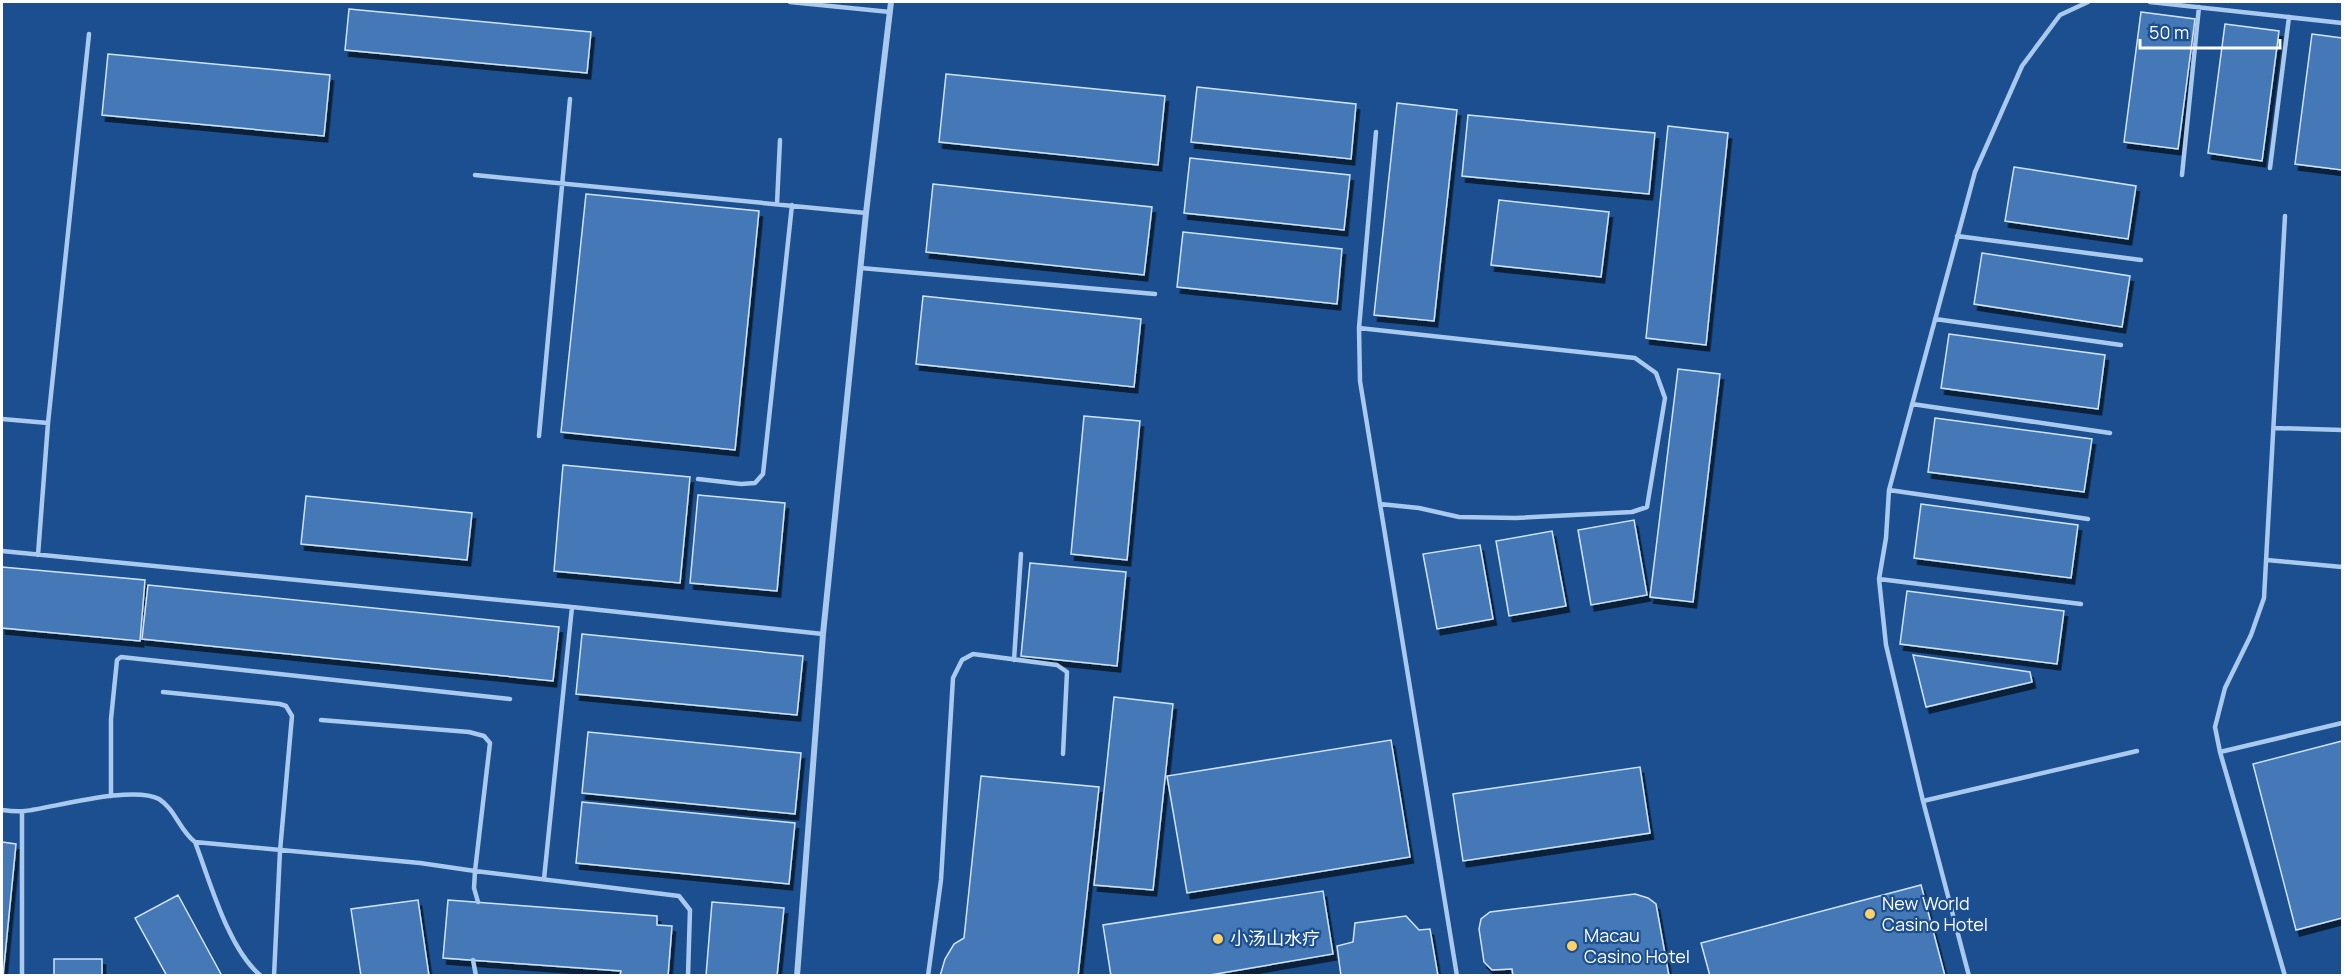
<svg xmlns="http://www.w3.org/2000/svg" width="2344" height="977" font-family="Manrope,'Noto Sans SC',sans-serif">
  <style>
    .building { fill: #4478b7; stroke: #cfe3fa; stroke-width: 1.5; filter: url(#shadow) }
    .lines { fill: none; stroke-linecap: round; stroke-linejoin: round }
    .service { stroke: #a9c9ee; stroke-width: 4.5 }
    .minor { stroke: #a9c9ee; stroke-width: 6 }
    .poi-dot { fill: #ffd166; stroke: #1b4f8f; stroke-width: 2 }
    .labels { text-anchor: middle; stroke-width: 4.5; stroke-linejoin: round; paint-order: stroke }
    .poi-label { font-size: 18px; fill: #fff; stroke: #1b4f8f; text-anchor: start }
  </style>
  <defs>
    <filter id="shadow"><feDropShadow dx="3.5" dy="6" stdDeviation="0" flood-color="#0009"/></filter>
  </defs>
  <rect width="100%" height="100%" fill="#1b4f8f"/>
  <!-- building -->
  <path class="building" d="M349,9L591,32L587,73L345,50Z
    M2141,12L2195,19L2178,149L2124,142Z
    M2225,24L2279,31L2262,161L2208,153Z
    M2312,34L2342,38V170L2295,164Z
    M108,54L330,75L324,136L102,115Z
    M946,74L1165,96L1158,165L939,142Z
    M1197,87L1356,104L1351,159L1191,142Z
    M1397,103L1457,110L1434,321L1374,315Z
    M1468,115L1655,133L1649,194L1462,176Z
    M1668,126L1728,133L1706,345L1646,338Z
    M1190,158L1350,175L1344,230L1184,213Z
    M2014,167L2136,186L2128,239L2005,221Z
    M933,184L1152,207L1144,275L926,252Z
    M586,194L759,211L735,450L561,432Z
    M1499,200L1609,212L1601,277L1491,265Z
    M1183,232L1342,249L1337,304L1177,287Z
    M1982,253L2130,276L2122,327L1974,304Z
    M923,296L1141,319L1134,387L916,364Z
    M1949,334L2105,355L2098,409L1941,388Z
    M1678,369L1720,374L1693,602L1650,597Z
    M1084,416L1140,421L1127,560L1071,554Z
    M1935,418L2092,439L2084,492L1928,472Z
    M563,465L690,477L680,583L554,571Z
    M698,495L785,503L777,591L690,583Z
    M306,496L472,513L467,560L301,544Z
    M1921,504L2078,525L2071,578L1914,558Z
    M1634,520L1647,595L1591,605L1578,530Z
    M1552,531L1566,606L1509,616L1496,541Z
    M1480,545L1493,619L1437,629L1423,554Z
    M1030,563L1126,572L1117,666L1021,656Z
    M2,567L145,580L140,641L2,628Z
    M148,585L559,627L553,681L142,639Z
    M1907,591L2064,611L2057,664L1900,644Z
    M582,634L803,656L797,715L576,694Z
    M1913,655L2030,672L2032,682L1926,707Z
    M1114,697L1173,704L1153,890L1094,885Z
    M588,732L801,753L795,814L582,793Z
    M1391,740L1410,857L1187,893L1167,776Z
    M2342,741V918L2296,930L2253,764Z
    M1640,767L1650,833L1463,861L1453,794Z
    M981,776L1099,787L1078,976H940L945,959L954,944L964,938Z
    M582,802L795,823L789,884L576,863Z
    M2,842L16,844L3,976H2Z
    M1921,885L1945,976H1710L1701,943Z
    M1323,891L1333,954L1204,976H1111L1103,925Z
    M1635,894L1648,898L1656,904L1669,976H1513L1512,969L1492,970L1484,962L1479,929L1481,919L1490,912Z
    M178,895L222,976H167L135,918Z
    M418,900L429,976H361L351,909Z
    M448,900L657,916V925L672,926L668,976H620L621,971L443,958Z
    M712,902L784,908L777,976H706Z
    M1406,916L1419,930L1430,929L1438,976H1341L1337,946L1353,942L1355,923Z
    M54,959H102V976H54Z"/>
  <g class="lines">
    <!-- service -->
    <path class="service" d="M790,2L890,12
      M2150,2L2342,23
      M1376,132L1359,328L1360,381L1457,976
      M2270,168L2289,17
      M475,175L866,213
      M2182,175L2199,7
      M777,204L780,140
      M1957,236L2141,260
      M861,268L1155,294
      M1935,319L2121,345
      M1359,328L1635,358L1656,373L1665,398L1647,507L1632,512L1516,518L1459,517L1419,508L1380,504
      M1912,404L2110,433
      M2,419L48,423
      M2274,428L2342,430
      M539,436L570,99
      M698,479L741,484L755,483L763,474L792,205
      M1889,490L2088,519
      M2,551L572,607L823,634
      M38,555L48,423L89,34
      M2267,560L2342,567
      M1879,579L2081,604
      M1014,660L1021,554
      M163,692L280,704L286,706L292,716L280,851L274,976
      M2220,752L2342,723
      M111,796V719L117,660L121,657L510,699
      M1923,801L2137,751
      M2,810C9,811 17,812 25,811C56,807 133,785 159,799C175,809 180,831 195,842L420,863L475,871L490,743L484,736L469,732L321,720
      M195,842C210,881 228,949 261,976
      M544,879L572,607
      M478,902L474,888L475,871L679,896L690,910L688,976
      M473,960L476,976
      M22,976V812
      M928,976L941,880L953,678L962,660L973,654L1057,665L1067,672L1063,754
      M1969,976L1923,801L1886,645L1879,579L1886,538L1889,490L1975,172L2022,66L2060,15L2088,2
      M2285,976L2220,752L2215,727L2225,688L2251,635L2264,598L2285,216"/>
    <!-- minor -->
    <path class="minor" d="M797,976L823,634L866,213L891,2"/>
  </g>
  <!-- markers -->
  <g class="poi-dot">
    <circle cx="1870" cy="914" r="6"/>
    <circle cx="1218" cy="939" r="6"/>
    <circle cx="1572" cy="946" r="6"/>
  </g>
  <g class="labels">
    <!-- poi labels -->
    <g class="poi-label">
      <text x="1882" y="910">New World<tspan x="1882" dy="21">Casino Hotel</tspan></text>
      <text x="1584" y="942">Macau<tspan x="1584" dy="21">Casino Hotel</tspan></text>
      <text x="1230" y="945">小汤山水疗</text>
    </g>
  </g>
  <!-- border -->
  <rect width="2344" height="977" fill="none" stroke="#ffffff" stroke-width="6"/>
  <!-- scale -->
  <path d="M2140 39v9h140v-9" fill="none" stroke="#ffffff" stroke-width="3"/>
  <text x="2149" y="39" font-size="18" fill="#ffffff" stroke="#1b4f8f" stroke-width="4.5" paint-order="stroke">50 m</text>
</svg>
